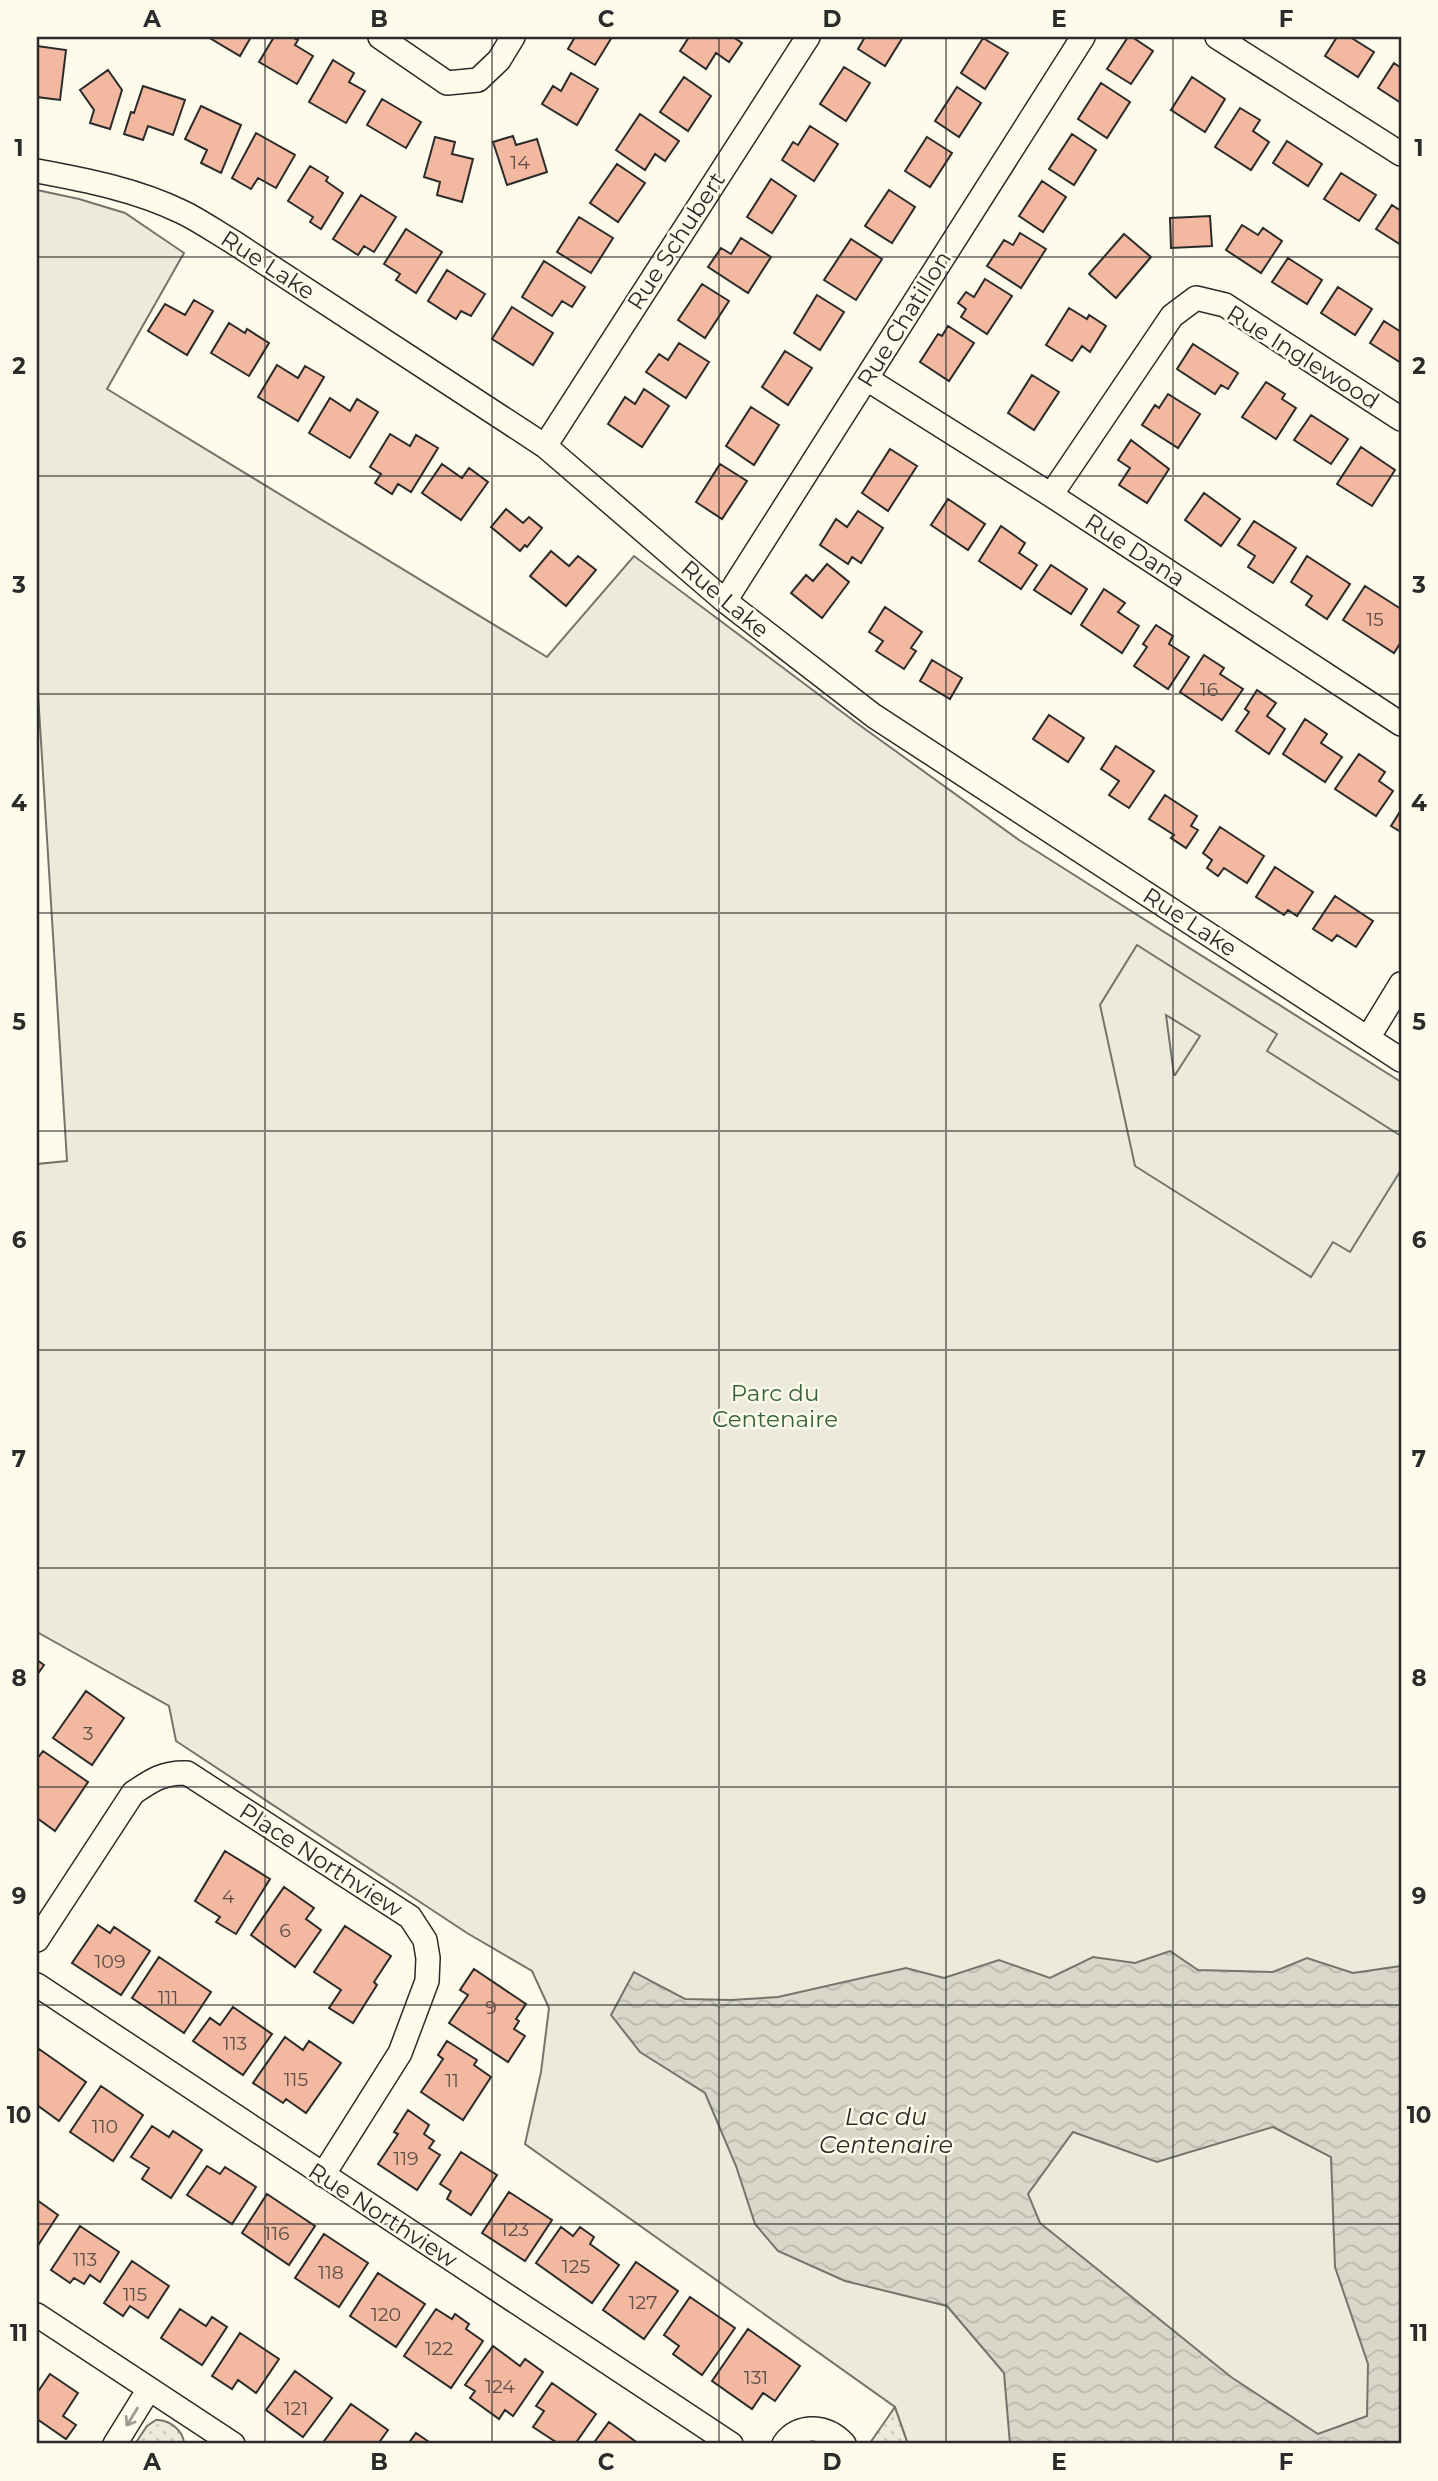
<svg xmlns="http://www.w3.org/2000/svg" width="1438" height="2481" font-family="Montserrat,sans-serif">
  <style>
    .grass { fill: url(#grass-dots); stroke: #74746e; stroke-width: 2 }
    .park { fill: #ecebdb; stroke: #74746e; stroke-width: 2 }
    .parking { fill: #eceadb; stroke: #74746e; stroke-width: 2; fill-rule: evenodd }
    .water { fill: url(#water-waves); stroke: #74746e; stroke-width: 2; fill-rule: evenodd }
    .building { fill: #f2b8a0; stroke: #2b2b2b; stroke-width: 2 }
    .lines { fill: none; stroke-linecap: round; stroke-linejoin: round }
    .minor-casing { stroke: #2b2b2b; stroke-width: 26 }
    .minor { stroke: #fdfbea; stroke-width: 23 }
    .oneway { stroke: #9e9d94 }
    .grid { fill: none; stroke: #2b2b2b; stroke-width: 2; stroke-opacity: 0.55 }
    .labels { text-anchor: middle; stroke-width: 5; stroke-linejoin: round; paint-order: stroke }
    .number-label { font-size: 19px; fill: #5d4e48 }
    .street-label { font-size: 23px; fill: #2b2b2b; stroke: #fdfbea }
    .park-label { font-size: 23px; fill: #34623c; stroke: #fdfbea }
    .water-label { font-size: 24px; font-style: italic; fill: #2b2b2b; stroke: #fdfbea }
    .neatline { fill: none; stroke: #2b2b2b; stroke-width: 2.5 }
    .grid-label { font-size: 23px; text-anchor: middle; font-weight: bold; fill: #2b2b2b }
  </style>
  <defs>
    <pattern id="grass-dots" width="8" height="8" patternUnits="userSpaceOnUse" patternTransform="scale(1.75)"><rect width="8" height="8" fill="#ecebdb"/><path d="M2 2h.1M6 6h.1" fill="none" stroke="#cbcabc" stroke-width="1.8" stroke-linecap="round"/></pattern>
    <pattern id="water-waves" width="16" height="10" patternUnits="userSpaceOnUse" patternTransform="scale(1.75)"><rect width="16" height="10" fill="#d8d7c9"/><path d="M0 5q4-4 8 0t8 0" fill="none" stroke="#bab9ad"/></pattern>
  </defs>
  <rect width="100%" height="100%" fill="#fdfbea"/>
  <!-- grass -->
  <path class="grass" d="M895,2407L908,2444H870V2443Z
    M156,2420C169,2419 184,2431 184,2444H135L147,2426Z"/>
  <!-- park -->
  <path class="park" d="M37,190L79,199L125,213L184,253L107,389L547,657L634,556L858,724L1019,840L1401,1082V2444H908L895,2407L525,2144L541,2072L549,2008L532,1971L467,1933L176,1741L169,1706L37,1632V1164L67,1161L37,677Z"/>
  <!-- parking -->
  <path class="parking" d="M1137,945L1277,1034L1267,1051L1401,1136V1170L1350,1252L1333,1242L1311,1277L1135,1166L1100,1005ZM1166,1015L1200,1036L1175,1075H1174Z"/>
  <!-- water -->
  <path class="water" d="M1170,1951L1198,1970L1273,1972L1307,1958L1353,1973L1401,1966V2444H1010L1004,2373L947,2306L845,2281L778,2251L755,2224L736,2166L705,2093L640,2052L611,2015L634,1972L685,1999L731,2000L778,1997L906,1968L944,1978L999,1960L1050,1978L1093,1957L1135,1963ZM1273,2127L1331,2157L1335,2267L1368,2364L1367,2416L1318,2434L1231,2377L1040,2223L1028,2194L1073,2132L1157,2162Z"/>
  <!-- building -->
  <path class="building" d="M208,37H251L240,56Z
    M274,37H292L298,40L295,45L313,56L297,84L259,62Z
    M575,37H612L595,65L568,49Z
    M689,37H733L742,43L729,62L716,53L706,69L680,51Z
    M865,37H903L885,66L858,49Z
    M1128,37H1132L1153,51L1131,84L1107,69Z
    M1337,37H1350L1374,52L1358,77L1325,56Z
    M983,38L1008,53L985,89L961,73Z
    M37,46L66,50L60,100L37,97Z
    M333,60L354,73L349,82L365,91L346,123L309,102Z
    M1394,63L1401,68V103L1378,88Z
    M844,67L870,83L846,121L820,104Z
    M108,70L122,90L110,129L90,123L94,110L80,90Z
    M571,73L598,89L577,125L542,104L553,86L561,91Z
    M684,77L711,96L688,131L660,112Z
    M1192,77L1225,99L1205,132L1171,110Z
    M1101,83L1130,102L1107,138L1078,119Z
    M143,86L185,100L173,135L148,126L143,140L124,134L131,112L134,113Z
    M957,87L981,103L959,137L935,121Z
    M382,99L421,122L406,148L367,125Z
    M201,106L241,125L221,173L201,163L207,150L185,139Z
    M1240,108L1260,120L1253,131L1269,142L1251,170L1215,147Z
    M640,114L679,141L665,161L655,154L645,170L616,150Z
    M810,126L838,144L814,181L782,160L793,142L798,145Z
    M256,133L295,155L276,188L258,178L251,189L232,178Z
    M1072,134L1096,150L1074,185L1049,169Z
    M513,136L516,145L537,139L547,172L507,185L493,142Z
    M435,137L455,142L452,154L473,159L462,202L437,195L440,182L424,177Z
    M927,137L952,153L930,187L905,171Z
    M1287,141L1322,164L1308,186L1273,163Z
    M617,164L645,183L618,222L590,203Z
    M310,166L328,177L326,181L343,193L321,229L310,222L313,217L288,201Z
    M1341,173L1376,195L1359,221L1324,199Z
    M771,179L796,196L772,233L747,217Z
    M1042,181L1066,197L1043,232L1019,216Z
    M889,190L915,207L892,243L865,226Z
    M361,195L396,217L374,252L364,246L358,255L333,239Z
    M1392,205L1401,211V245L1376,229Z
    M1210,216L1212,246L1171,248L1170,218Z
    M579,217L613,238L591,273L557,252Z
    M1242,225L1258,235L1263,228L1282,241L1261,273L1226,250Z
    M406,229L442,252L416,293L396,280L400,274L384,264Z
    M1020,233L1046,249L1021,288L987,266L1004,240L1013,245Z
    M1124,234L1151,257L1116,298L1089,274Z
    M741,238L771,257L748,293L708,267L721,248L731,254Z
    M851,239L882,259L856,300L824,280Z
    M1288,258L1322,280L1307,304L1272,282Z
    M544,261L585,287L572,307L562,301L552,316L522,297Z
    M447,270L485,294L471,316L461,311L456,319L428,301Z
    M985,279L1012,296L987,334L961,317L966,309L958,303L966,292L974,297Z
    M702,284L729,301L705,338L678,320Z
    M1338,287L1372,309L1355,335L1321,313Z
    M817,295L844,312L820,350L794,333Z
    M194,300L213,311L187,355L148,331L165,304L185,315Z
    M512,307L553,333L533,365L492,339Z
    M1069,308L1087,319L1089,315L1106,326L1090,352L1082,346L1072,361L1046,345Z
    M1384,321L1401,332V363L1370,343Z
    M229,323L245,333L247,329L269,343L249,376L211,353Z
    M948,326L974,343L949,381L920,362L938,334L942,336Z
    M679,343L709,362L686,398L646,372L659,354L668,360Z
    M1193,344L1238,373L1228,389L1221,385L1215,394L1177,369Z
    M785,351L812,368L788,405L762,387Z
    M277,365L298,378L305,366L324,377L298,421L258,397Z
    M1032,375L1059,392L1034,430L1008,413Z
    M1266,382L1285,394L1282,399L1296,408L1276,439L1242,417Z
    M644,389L669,406L642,447L608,424L625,397L635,404Z
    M1168,394L1200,414L1178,448L1142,425L1155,405L1159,408Z
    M330,398L350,411L357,399L378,412L350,458L309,433Z
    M751,407L779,425L754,465L726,446Z
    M1311,415L1348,439L1331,464L1294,440Z
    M390,434L410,446L416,435L438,448L411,492L398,484L392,494L375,483L381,474L370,467Z
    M1131,440L1169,469L1147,503L1119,485L1130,468L1118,460Z
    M1361,447L1395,470L1372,506L1337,484Z
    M890,449L917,466L888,511L862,493Z
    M442,464L462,478L469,468L488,482L461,520L422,493Z
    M720,464L747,481L722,519L696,502Z
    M1204,493L1240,519L1221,546L1185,520Z
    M948,499L985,524L968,550L931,525Z
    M506,509L523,523L529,517L542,528L527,547L525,545L520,551L491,527Z
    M858,511L883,528L861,563L852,557L848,564L820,545L836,519L847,527Z
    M1254,521L1296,548L1273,583L1248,567L1255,556L1238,545Z
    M1001,526L1025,543L1019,553L1037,565L1021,589L979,561Z
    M551,551L569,566L578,556L596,570L566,606L530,576Z
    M1307,556L1350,584L1327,619L1306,605L1312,596L1291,582Z
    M827,564L849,582L822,618L791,593L806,575L813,581Z
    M1051,565L1087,589L1071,614L1034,590Z
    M1365,586L1401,609V642L1394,653L1343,620Z
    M1104,589L1125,603L1118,612L1139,626L1122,653L1081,625Z
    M885,607L922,632L911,648L916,651L904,669L876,651L883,641L869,632Z
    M1156,625L1173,636L1169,644L1189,657L1168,689L1134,666L1147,647L1143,644Z
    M1204,655L1224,668L1220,674L1243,689L1222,720L1180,692Z
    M932,660L962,678L950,699L920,681Z
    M1257,690L1276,703L1267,716L1285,729L1269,754L1236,731L1249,712L1245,709Z
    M1049,715L1084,738L1068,762L1033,739Z
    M1305,719L1327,734L1321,743L1342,757L1325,782L1283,754Z
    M1116,746L1154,771L1129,808L1109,795L1119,781L1101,769Z
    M1359,754L1385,772L1379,781L1393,791L1376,816L1335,789Z
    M1165,795L1197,816L1191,826L1198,830L1186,848L1171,838L1174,835L1149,819Z
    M1401,810V832L1391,826Z
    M1220,827L1264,856L1247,883L1224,868L1218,876L1207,868L1212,860L1203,853Z
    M1275,867L1313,892L1297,916L1288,910L1284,915L1256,897Z
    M1335,896L1373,921L1356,947L1337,935L1332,941L1313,929Z
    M37,1660L44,1665L37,1675Z
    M86,1691L124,1718L92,1765L53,1738Z
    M43,1751L88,1782L55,1831L37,1818V1759Z
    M225,1851L270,1879L236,1934L216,1922L220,1917L195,1901Z
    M284,1887L314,1908L306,1919L321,1930L295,1967L251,1935Z
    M98,1925L110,1933L114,1927L150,1951L121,1995L72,1963Z
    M345,1926L391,1956L374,1982L377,1985L353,2023L329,2008L341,1990L314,1972Z
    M159,1957L211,1992L184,2033L132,1998Z
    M474,1969L526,2004L516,2019L519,2021L514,2029L525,2036L508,2062L449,2023L468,1995L460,1990Z
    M233,2007L272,2034L243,2075L193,2041L210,2018L220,2025Z
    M285,2037L303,2050L309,2041L341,2063L306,2113L286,2099L283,2103L253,2083Z
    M447,2041L477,2060L474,2065L491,2077L463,2120L421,2092L443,2059L438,2055Z
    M39,2049L86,2082L59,2121L37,2105V2052Z
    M101,2086L143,2115L113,2161L70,2132Z
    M408,2110L429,2125L424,2134L434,2141L429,2148L440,2155L417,2190L378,2164L398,2134L394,2132Z
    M152,2126L169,2137L173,2131L202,2150L171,2198L142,2179L149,2168L131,2157Z
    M461,2152L497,2175L471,2215L447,2199L451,2191L440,2184Z
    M207,2166L220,2174L225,2167L256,2187L232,2224L187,2195Z
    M509,2192L552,2220L525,2261L482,2233Z
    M267,2194L315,2226L289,2265L242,2233Z
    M37,2200L58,2215L37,2247Z
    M80,2226L119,2252L100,2282L90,2275L84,2284L74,2278L70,2283L51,2270Z
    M561,2227L573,2236L580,2227L594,2237L590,2244L619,2265L592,2303L536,2263Z
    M324,2234L368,2263L339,2307L295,2278Z
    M132,2261L169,2286L148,2318L130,2306L123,2316L104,2303Z
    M636,2262L678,2291L644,2339L603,2310Z
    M378,2273L425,2304L396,2347L350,2316Z
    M690,2297L735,2328L702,2375L673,2354L679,2346L664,2335Z
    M180,2309L206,2326L212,2317L227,2327L202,2365L161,2338Z
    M436,2309L452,2319L455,2314L469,2324L466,2329L483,2341L451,2388L404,2356Z
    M748,2329L800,2366L775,2401L763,2393L752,2409L712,2381Z
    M240,2333L279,2359L256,2393L238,2380L232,2389L212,2376Z
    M493,2346L520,2366L525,2359L543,2372L513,2416L505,2410L499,2419L470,2398L475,2391L465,2385Z
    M295,2371L332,2398L303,2437L266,2410Z
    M50,2374L78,2393L63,2416L76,2425L66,2439L37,2419V2393Z
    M552,2383L596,2414L575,2444H559L533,2427L544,2411L536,2406Z
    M351,2404L388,2430L378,2444H322Z
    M609,2422L639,2444H593Z
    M416,2433L432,2444H408Z"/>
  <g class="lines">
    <defs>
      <path id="minor" d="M380,37L447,83L478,80L499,60L513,37
        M1217,37L1401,154
        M37,171C86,180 137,190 182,212C199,220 216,232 233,242L545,446L725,601L874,716L1401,1060
        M867,379L1051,495L1401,724
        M545,446L808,37
        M1051,495L1172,316L1196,298L1225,305L1401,419
        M725,601L1083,37
        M1368,1038L1401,984
        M37,1940L133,1793C152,1780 164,1772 187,1773L410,1917L425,1940L428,1958L427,1981L400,2053L323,2175
        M37,1985L731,2444
        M37,2315L233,2444
        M115,2444L149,2389
        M784,2444C799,2422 828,2426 844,2444"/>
    </defs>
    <!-- minor casing -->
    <use href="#minor" class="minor-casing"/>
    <!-- minor -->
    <use href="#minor" class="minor"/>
  </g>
  <!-- one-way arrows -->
  <defs><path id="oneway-shaft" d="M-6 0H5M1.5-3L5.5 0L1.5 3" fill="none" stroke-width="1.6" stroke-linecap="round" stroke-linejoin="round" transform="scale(1.75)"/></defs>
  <use class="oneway" href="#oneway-shaft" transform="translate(132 2417) rotate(122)"/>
  <!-- grid -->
  <path class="grid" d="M265,37V2444M492,37V2444M719,37V2444M946,37V2444M1173,37V2444M37,257H1401M37,476H1401M37,694H1401M37,913H1401M37,1131H1401M37,1350H1401M37,1568H1401M37,1787H1401M37,2005H1401M37,2224H1401"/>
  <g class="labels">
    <!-- number labels -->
    <g class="number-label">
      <text x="520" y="169">14</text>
      <text x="1375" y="626">15</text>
      <text x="1209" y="696">16</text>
      <text x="88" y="1740">3</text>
      <text x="228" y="1903">4</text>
      <text x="285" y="1937">6</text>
      <text x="110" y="1968">109</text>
      <text x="168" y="2004">111</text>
      <text x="491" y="2014">9</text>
      <text x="235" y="2050">113</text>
      <text x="296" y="2086">115</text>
      <text x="452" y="2087">11</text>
      <text x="105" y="2133">110</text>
      <text x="406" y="2165">119</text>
      <text x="515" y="2236">123</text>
      <text x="277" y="2240">116</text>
      <text x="85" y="2266">113</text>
      <text x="576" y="2273">125</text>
      <text x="331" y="2279">118</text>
      <text x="135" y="2301">115</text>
      <text x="643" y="2309">127</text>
      <text x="386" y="2321">120</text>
      <text x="439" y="2355">122</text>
      <text x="756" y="2384">131</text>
      <text x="500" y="2393">124</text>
      <text x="296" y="2415">121</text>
    </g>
    <!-- street labels -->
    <g class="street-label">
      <text transform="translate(676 241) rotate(-57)" y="8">Rue Schubert</text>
      <text transform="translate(268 265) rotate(33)" y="8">Rue Lake</text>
      <text transform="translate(904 319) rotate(-58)" y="8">Rue Chatillon</text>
      <text transform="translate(1303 357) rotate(32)" y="8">Rue Inglewood</text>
      <text transform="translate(1135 550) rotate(33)" y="8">Rue Dana</text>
      <text transform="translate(725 599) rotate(40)" y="8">Rue Lake</text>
      <text transform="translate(1190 922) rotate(33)" y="8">Rue Lake</text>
      <text transform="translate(321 1860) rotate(33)" y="8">Place Northview</text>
      <text transform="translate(383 2215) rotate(33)" y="8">Rue Northview</text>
    </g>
    <!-- park labels -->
    <g class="park-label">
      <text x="775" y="1401">Parc du<tspan x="775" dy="26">Centenaire</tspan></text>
    </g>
    <!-- water labels -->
    <g class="water-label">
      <text x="886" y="2125">Lac du<tspan x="886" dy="28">Centenaire</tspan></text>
    </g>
  </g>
  <!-- border -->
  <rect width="1438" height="2481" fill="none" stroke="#fdfbea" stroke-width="77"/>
  <rect x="38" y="38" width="1362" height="2404" class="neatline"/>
  <g class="grid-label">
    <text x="152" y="27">A</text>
    <text x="379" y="27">B</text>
    <text x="606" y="27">C</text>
    <text x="832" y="27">D</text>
    <text x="1059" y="27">E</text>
    <text x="1286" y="27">F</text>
    <text x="19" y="156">1</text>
    <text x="1419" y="156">1</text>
    <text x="19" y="374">2</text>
    <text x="1419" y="374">2</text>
    <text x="19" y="593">3</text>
    <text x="1419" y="593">3</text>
    <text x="19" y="811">4</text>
    <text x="1419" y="811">4</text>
    <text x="19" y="1030">5</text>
    <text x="1419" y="1030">5</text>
    <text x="19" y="1248">6</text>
    <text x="1419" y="1248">6</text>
    <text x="19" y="1467">7</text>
    <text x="1419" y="1467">7</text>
    <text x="19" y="1686">8</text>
    <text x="1419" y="1686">8</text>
    <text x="19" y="1904">9</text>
    <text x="1419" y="1904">9</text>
    <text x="19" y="2123">10</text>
    <text x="1419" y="2123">10</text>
    <text x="19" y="2341">11</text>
    <text x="1419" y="2341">11</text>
    <text x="152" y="2470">A</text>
    <text x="379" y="2470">B</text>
    <text x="606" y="2470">C</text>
    <text x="832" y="2470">D</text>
    <text x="1059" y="2470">E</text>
    <text x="1286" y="2470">F</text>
  </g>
</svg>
